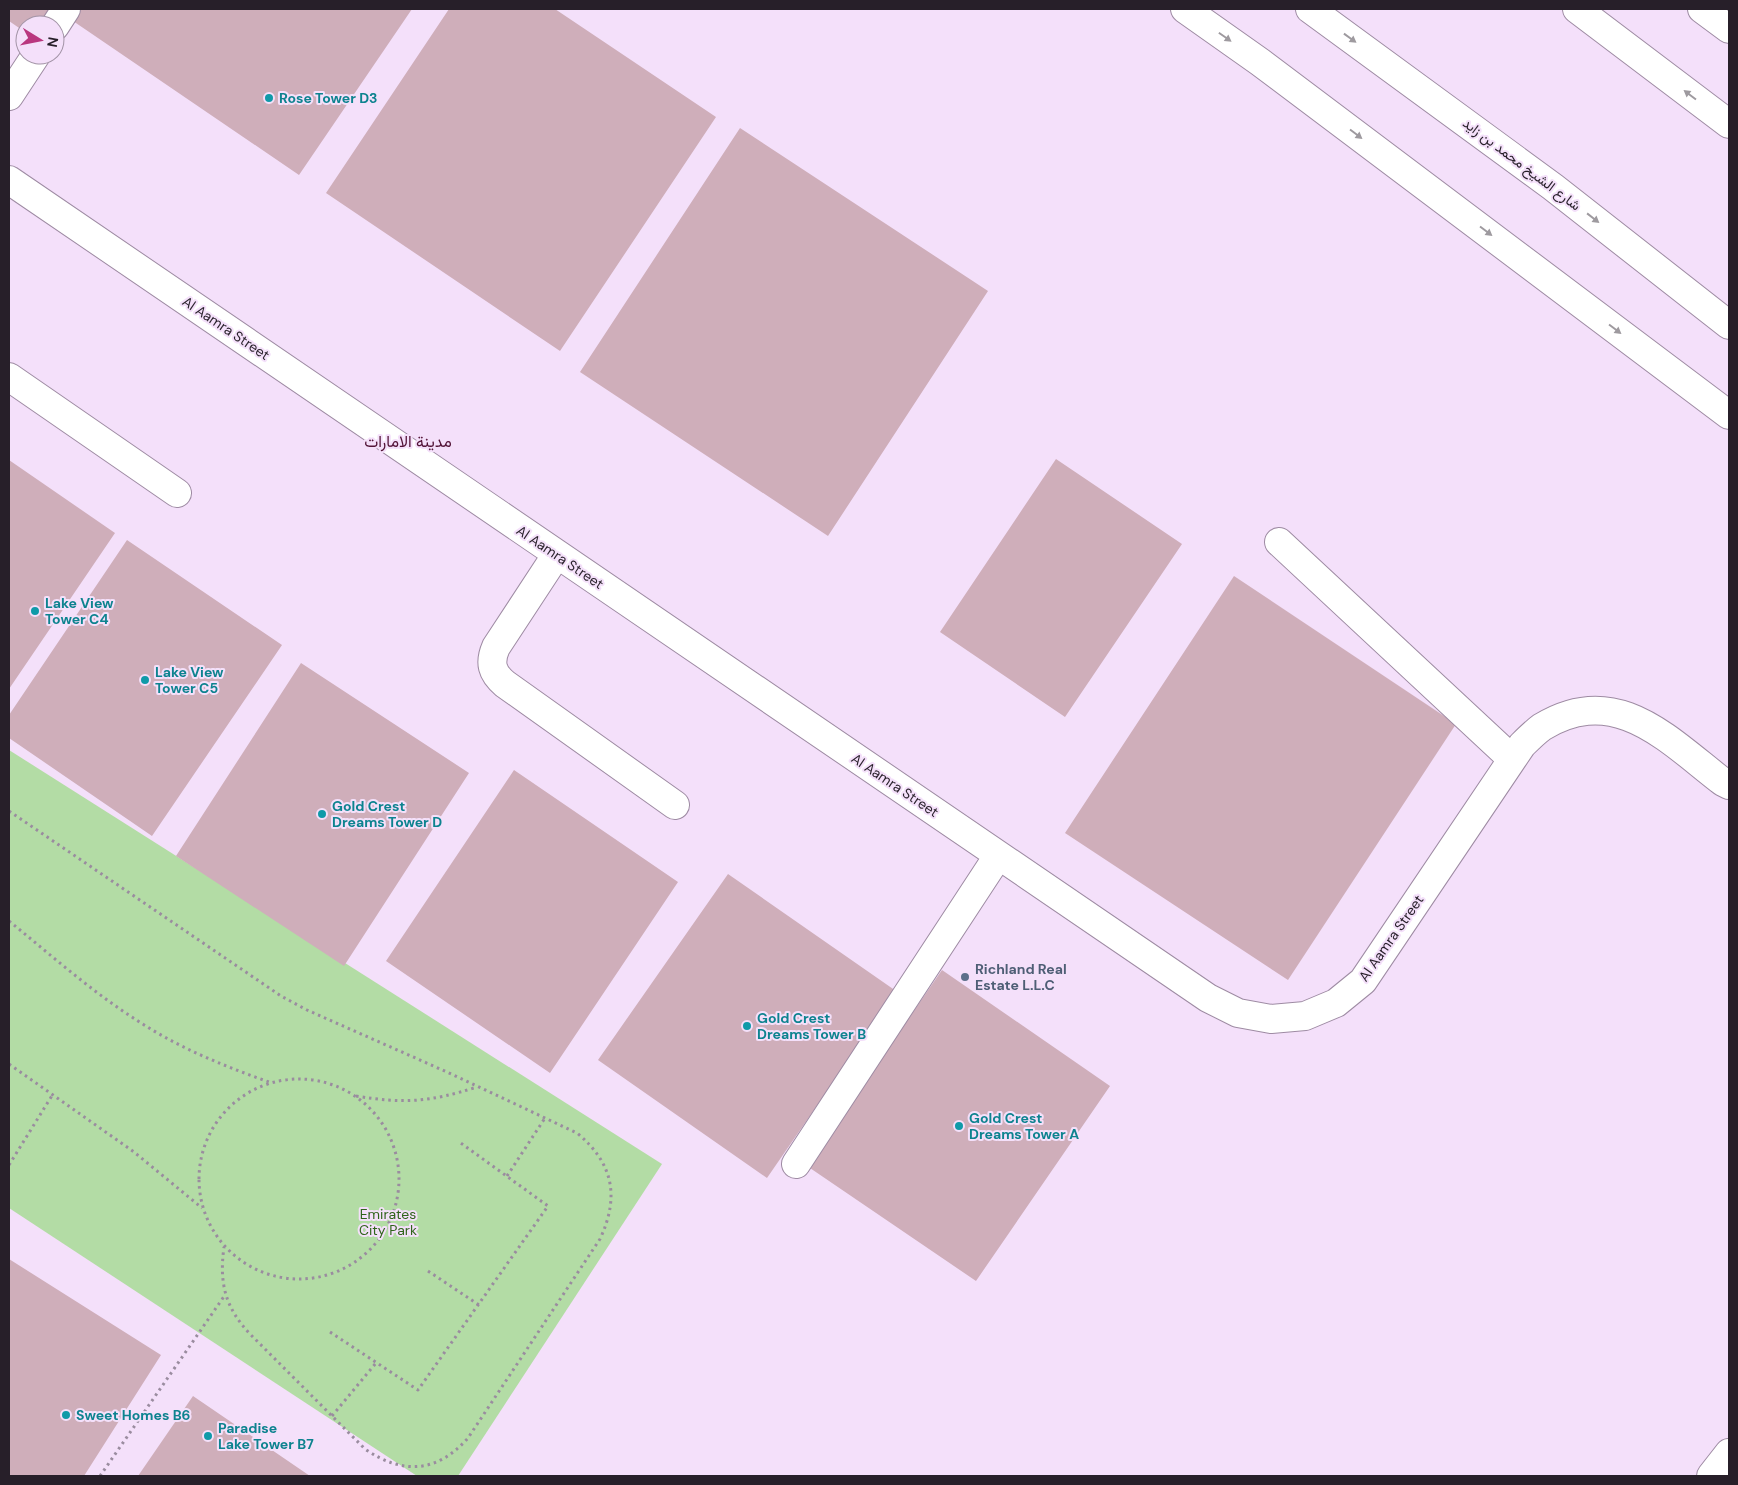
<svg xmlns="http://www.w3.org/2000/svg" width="1738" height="1485" font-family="'DM Sans',Vazirmatn,sans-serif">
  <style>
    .green { fill: #b3dca5 }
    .building { fill: #cfaeba }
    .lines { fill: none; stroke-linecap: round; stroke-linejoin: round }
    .minor-casing { stroke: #9e8ba3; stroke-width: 30 }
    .highway-casing { stroke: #9e8ba3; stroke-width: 30 }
    .path { stroke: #9a8c9f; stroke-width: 3; stroke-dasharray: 2.5 4; stroke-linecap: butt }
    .minor { stroke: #fff; stroke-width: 28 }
    .highway { stroke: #fff; stroke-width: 28 }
    .oneway { fill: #9e9a9f }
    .culture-dot { fill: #0f9aa8; stroke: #f4e0fa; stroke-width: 2 }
    .service-dot { fill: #5c6f8a; stroke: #f4e0fa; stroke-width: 2 }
    .labels { text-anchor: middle; stroke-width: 4; stroke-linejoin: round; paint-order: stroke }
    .culture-label { font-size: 14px; font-weight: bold; fill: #0d838f; stroke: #f4e0fa; text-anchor: start }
    .street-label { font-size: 14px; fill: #271f29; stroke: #f4e0fa }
    .service-label { font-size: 14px; font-weight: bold; fill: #4e5e75; stroke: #f4e0fa; text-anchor: start }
    .park-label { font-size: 14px; fill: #30641b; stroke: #f4e0fa }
    .quarter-label { font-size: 16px; fill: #521336; stroke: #f4e0fa }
  </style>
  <rect width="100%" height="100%" fill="#f4e0fa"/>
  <!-- green -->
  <path class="green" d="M9,750L662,1164L458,1476H417L9,1208Z"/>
  <!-- building -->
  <path class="building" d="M9,9H56L45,25H25V32L9,21Z
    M81,9H412L299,175L73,21Z
    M449,9H555L716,117L560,351L326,193Z
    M740,128L988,291L828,536L580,372Z
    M1056,459L1182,544L1065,717L940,632Z
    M9,460L115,533L9,689Z
    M127,540L282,645L152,836L9,738V715Z
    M1234,576L1456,724L1288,980L1065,833Z
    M301,663L469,773L344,966L176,856Z
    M514,770L678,882L550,1073L386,961Z
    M728,874L896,991L767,1178L598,1060Z
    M942,970L1110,1086L976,1281L807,1166Z
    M9,1259L161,1355L84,1476H9Z
    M193,1396L310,1476H138Z"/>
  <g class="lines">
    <defs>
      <path id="minor" d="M55,26L66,9
        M9,96L36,55
        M9,180L1208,998L1238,1013L1271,1019L1305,1016L1336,1003L1363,981L1522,745C1528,739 1535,732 1542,727C1616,682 1667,739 1723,782L1729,785
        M9,377L177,493
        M1279,542L1512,759
        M557,554L496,647C489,663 492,673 505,684L675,805
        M796,1164L998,856
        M1711,1476L1729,1453"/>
      <path id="highway" d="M1185,9L1260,62L1729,415
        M1310,9L1553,187L1729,325
        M1577,9L1729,124
        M1702,9L1729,29"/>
    </defs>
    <!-- minor casing -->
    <use href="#minor" class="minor-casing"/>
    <!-- highway casing -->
    <use href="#highway" class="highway-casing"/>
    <!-- path -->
    <path class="path" d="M9,811L281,996L307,1010L447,1072L577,1133C613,1163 620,1196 600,1239L468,1438C437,1473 403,1475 365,1449L251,1335C225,1308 219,1283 224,1247
      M9,921C51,955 92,992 138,1021C179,1048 224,1066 269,1082
      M9,1064L134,1152L202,1208
      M199 1179a100 100 0 1 1 200 0a100 100 0 1 1-200 0Z
      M356,1096C404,1104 430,1102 477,1087
      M9,1165L53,1094
      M507,1176L545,1118
      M428,1271L479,1305
      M330,1332L418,1390L548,1206L458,1141
      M332,1416L376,1363
      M100,1476L225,1295"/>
    <!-- minor -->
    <use href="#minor" class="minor"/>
    <!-- highway -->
    <use href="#highway" class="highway"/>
  </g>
  <!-- one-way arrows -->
  <defs><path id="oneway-solid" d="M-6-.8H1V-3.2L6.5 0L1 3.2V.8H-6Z" transform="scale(1.25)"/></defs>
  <g class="oneway">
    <use href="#oneway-solid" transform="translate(1225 37) rotate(35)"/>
    <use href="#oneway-solid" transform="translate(1350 38) rotate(36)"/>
    <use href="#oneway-solid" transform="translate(1690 95) rotate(-143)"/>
    <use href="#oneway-solid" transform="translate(1356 134) rotate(37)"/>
    <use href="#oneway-solid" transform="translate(1593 218) rotate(38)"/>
    <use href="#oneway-solid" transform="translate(1486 231) rotate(37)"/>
    <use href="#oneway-solid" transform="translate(1615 329) rotate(37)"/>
  </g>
  <!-- markers -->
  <g class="culture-dot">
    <circle cx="269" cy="98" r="5"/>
    <circle cx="35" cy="611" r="5"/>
    <circle cx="145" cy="680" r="5"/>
    <circle cx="322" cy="814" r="5"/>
    <circle cx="747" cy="1026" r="5"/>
    <circle cx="959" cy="1126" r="5"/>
    <circle cx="66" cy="1415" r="5"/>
    <circle cx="208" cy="1436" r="5"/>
  </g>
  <circle class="service-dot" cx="965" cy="977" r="5"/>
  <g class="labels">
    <!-- culture labels -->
    <g class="culture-label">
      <text x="279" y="103">Rose Tower D3</text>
      <text x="45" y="608">Lake View<tspan x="45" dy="16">Tower C4</tspan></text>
      <text x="155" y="677">Lake View<tspan x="155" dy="16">Tower C5</tspan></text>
      <text x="332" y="811">Gold Crest<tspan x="332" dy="16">Dreams Tower D</tspan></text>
      <text x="757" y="1023">Gold Crest<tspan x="757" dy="16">Dreams Tower B</tspan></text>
      <text x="969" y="1123">Gold Crest<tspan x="969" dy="16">Dreams Tower A</tspan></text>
      <text x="76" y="1420">Sweet Homes B6</text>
      <text x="218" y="1433">Paradise<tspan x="218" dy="16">Lake Tower B7</tspan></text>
    </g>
    <!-- street labels -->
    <g class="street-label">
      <text transform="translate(1522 164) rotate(37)" y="5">شارع الشيخ محمد بن زايد</text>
      <text transform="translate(226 328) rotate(34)" y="5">Al Aamra Street</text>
      <text transform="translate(560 557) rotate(34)" y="5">Al Aamra Street</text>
      <text transform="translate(895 785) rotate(34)" y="5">Al Aamra Street</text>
      <text transform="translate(1391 938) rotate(-55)" y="5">Al Aamra Street</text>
    </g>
    <!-- service labels -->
    <g class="service-label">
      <text x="975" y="974">Richland Real<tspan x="975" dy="16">Estate L.L.C</tspan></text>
    </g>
    <!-- park labels -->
    <g class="park-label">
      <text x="388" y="1219">Emirates<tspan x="388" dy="16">City Park</tspan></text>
    </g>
    <!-- quarter labels -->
    <g class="quarter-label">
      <text x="408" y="447">مدينة الامارات</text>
    </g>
  </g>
  <!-- border -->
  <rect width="1738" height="1485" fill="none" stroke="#271f29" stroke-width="20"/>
  <!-- north arrow -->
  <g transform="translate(40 40) rotate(100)"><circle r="24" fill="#f4e0fa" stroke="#a293a6"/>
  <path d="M0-4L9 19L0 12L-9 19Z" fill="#b9377f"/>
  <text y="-8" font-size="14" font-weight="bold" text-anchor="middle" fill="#271f29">N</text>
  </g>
</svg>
